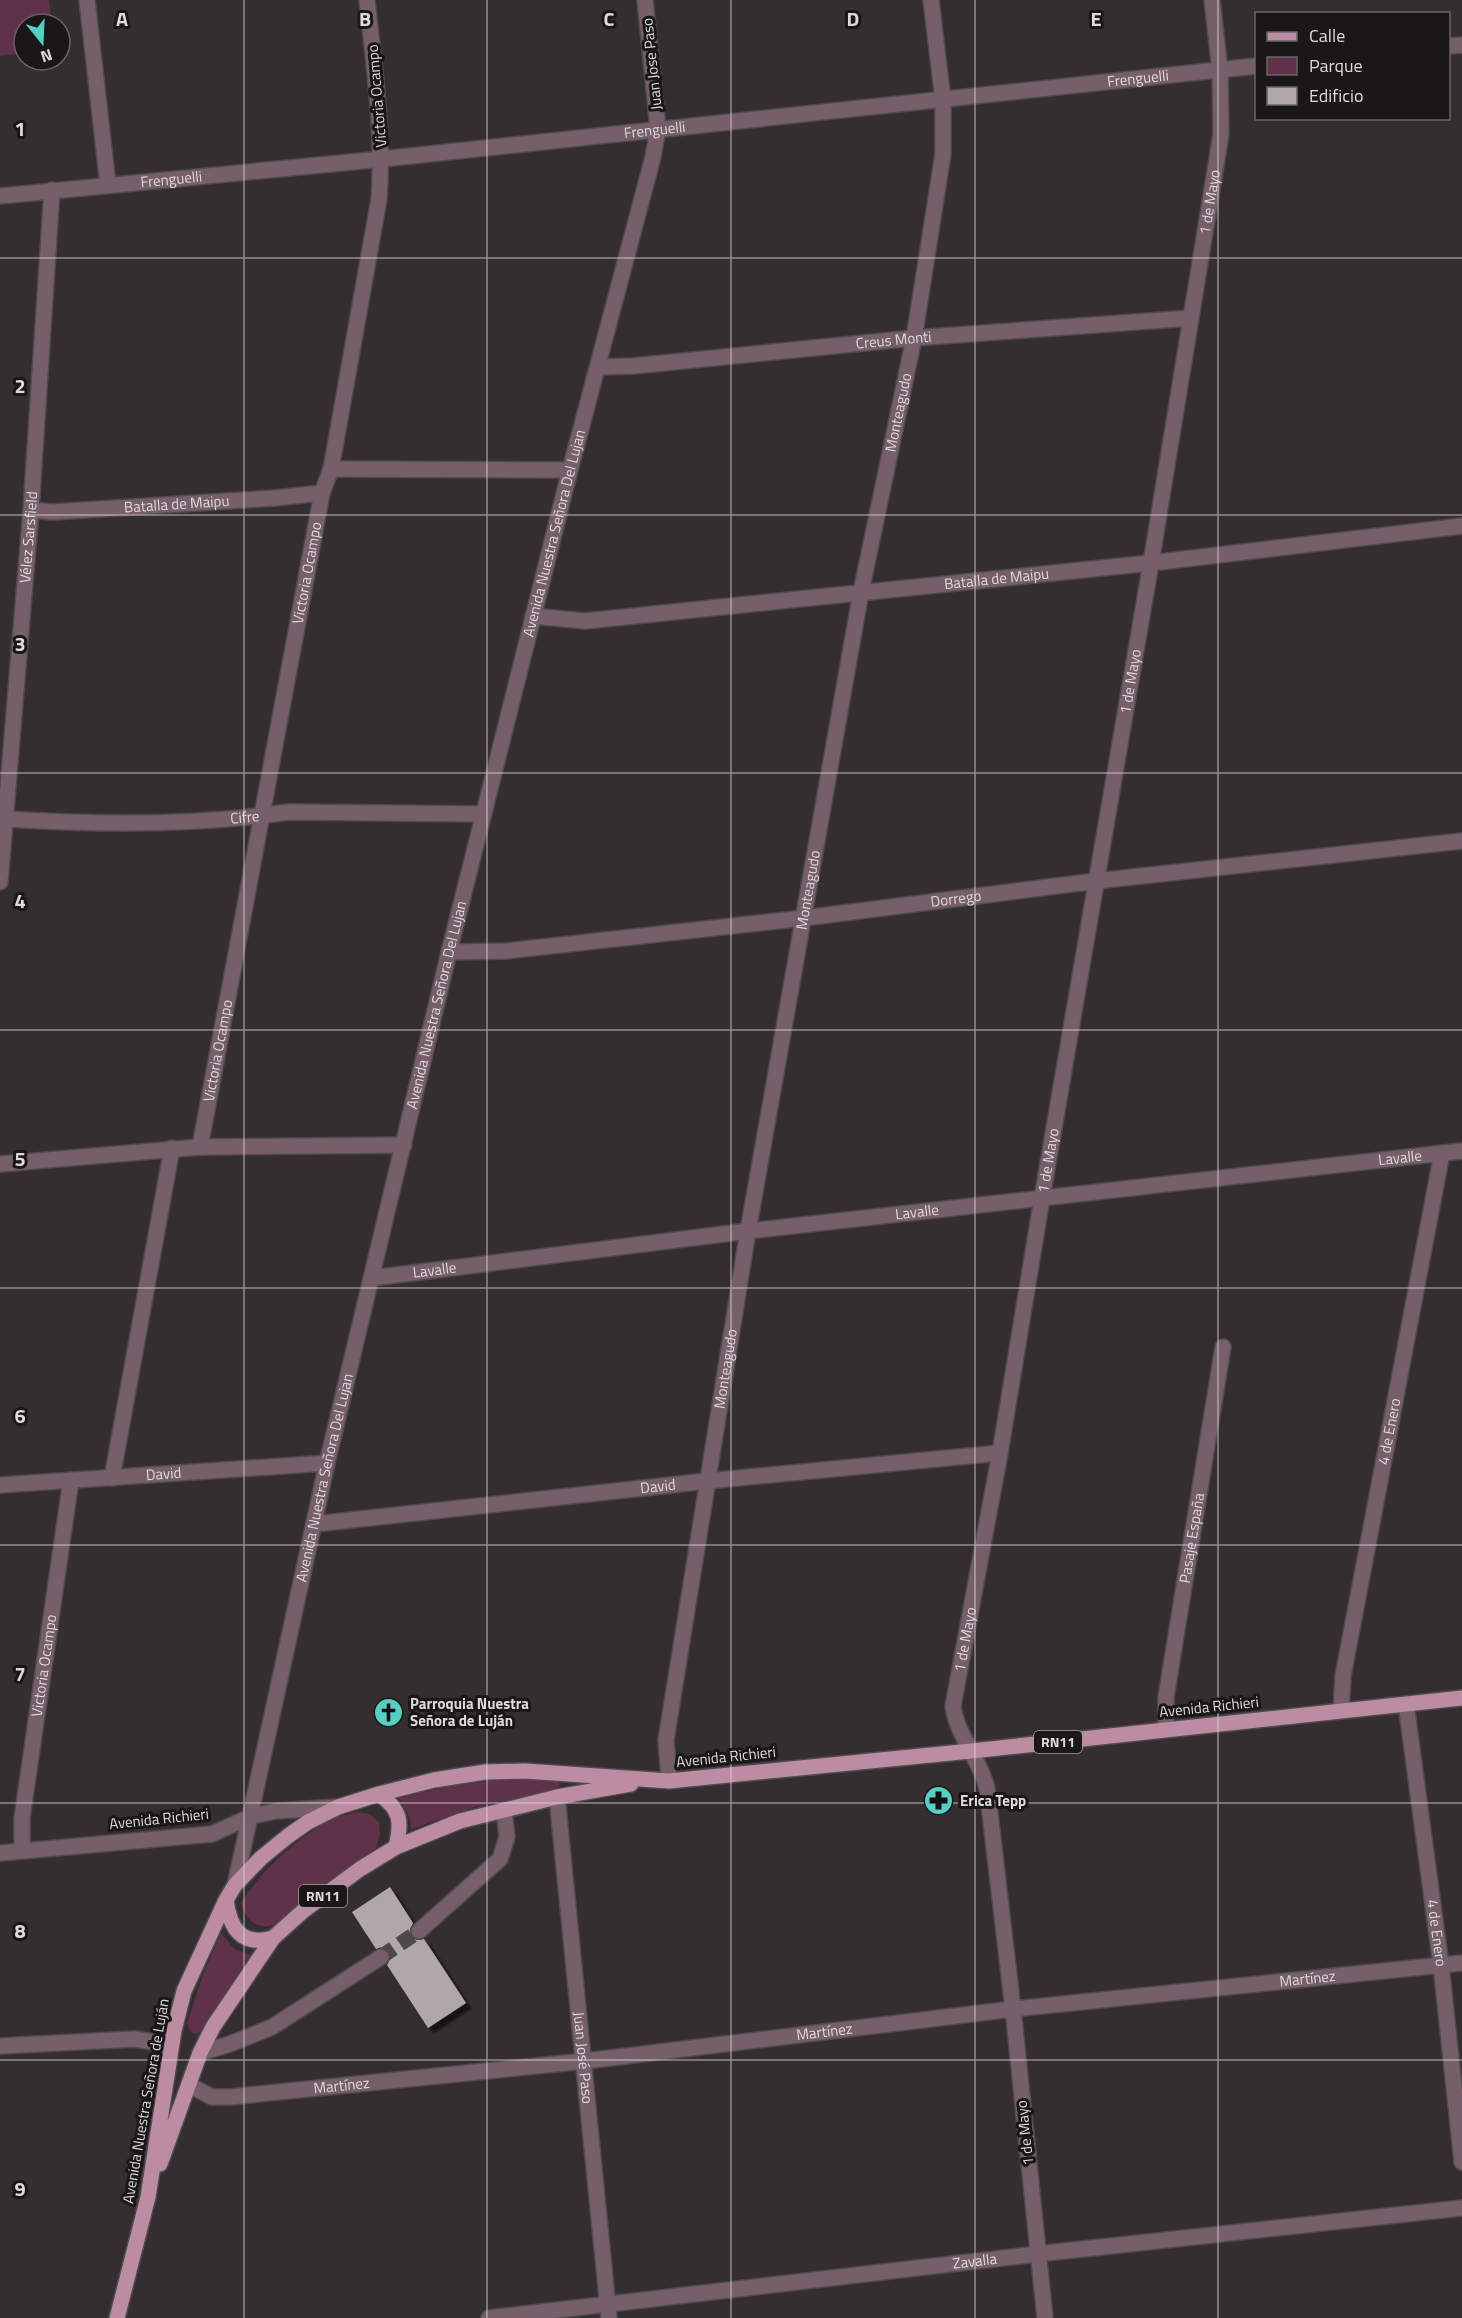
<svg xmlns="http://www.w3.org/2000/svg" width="1462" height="2318" font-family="'Titillium Web',sans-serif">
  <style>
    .green { fill: #5f3249 }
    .building { fill: #afa7aa; filter: url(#shadow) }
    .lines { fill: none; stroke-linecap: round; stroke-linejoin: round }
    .minor-tunnel { stroke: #4e484b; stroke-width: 15; stroke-dasharray: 15 8; stroke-linecap: butt }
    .minor-casing { stroke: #4f4a4c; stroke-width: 18 }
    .major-casing { stroke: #4f4a4c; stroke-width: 18 }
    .minor { stroke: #765f69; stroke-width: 15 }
    .major { stroke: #bb8ca2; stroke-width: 15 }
    .grid { fill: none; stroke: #dedadc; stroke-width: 1.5; stroke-opacity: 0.55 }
    .labels { text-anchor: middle; stroke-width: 6; stroke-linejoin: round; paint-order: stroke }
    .shield { fill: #1a1718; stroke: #a3a0a1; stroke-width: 1.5 }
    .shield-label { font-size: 14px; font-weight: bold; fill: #dedadc }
    .street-label { font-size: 15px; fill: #dedadc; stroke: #1a1718 }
    .poi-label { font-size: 15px; font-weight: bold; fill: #dedadc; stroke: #1a1718; text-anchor: start }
    .grid-label { font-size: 20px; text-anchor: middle; font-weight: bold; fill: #dedadc; stroke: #1a1718; stroke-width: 6; stroke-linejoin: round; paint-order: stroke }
  </style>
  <defs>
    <filter id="shadow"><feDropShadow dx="5.5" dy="5.5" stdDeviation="1.5" flood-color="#0009"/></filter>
  </defs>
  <rect width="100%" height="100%" fill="#342e31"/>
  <!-- green -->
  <path class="green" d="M0,0H49L52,24H24V53L0,56Z
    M553,1779L559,1781V1787L553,1790L475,1807L411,1829L410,1818L399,1798L446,1787L490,1781Z
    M358,1812L370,1814L379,1822L380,1835L376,1848C352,1864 329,1880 307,1897C296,1906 285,1923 270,1926C254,1929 244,1916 241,1903C261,1871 301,1834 335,1818C342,1815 351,1814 358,1812Z
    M221,1933L234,1949L250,1955L200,2032L195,2034L190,2031L187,2023L204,1972Z"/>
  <!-- building -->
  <path class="building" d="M390,1887L413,1923L410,1929L411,1937L417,1940L424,1939L466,2003L428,2028L387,1965L391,1957L389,1951L381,1947L376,1949L352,1912Z"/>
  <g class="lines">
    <!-- minor-tunnel -->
    <path class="minor-tunnel" d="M381,1957L419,1931"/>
    <defs>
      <g id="minor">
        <path d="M87,0L108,185"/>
        <path d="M1448,46L1462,45"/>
        <path id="s1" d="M0,196L382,159L1256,66"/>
        <path id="s2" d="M598,367L633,366L914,338L1191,318"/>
        <path d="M331,469L570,470"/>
        <path id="s3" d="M31,510L53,512L275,498L322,493"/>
        <path id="s4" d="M533,616L585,621L1151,563L1462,526"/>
        <path id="s5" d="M7,819C100,825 195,826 288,812L483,814"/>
        <path id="s6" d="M0,882L31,510L52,190"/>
        <path id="s7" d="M449,952L506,951L804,918L1096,881L1462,841"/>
        <path id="s8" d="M200,1147L322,493L331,469L379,199C384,132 374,66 367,0"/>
        <path d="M0,1164L200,1147L404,1145"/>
        <path id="s9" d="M372,1278L748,1231L1462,1151"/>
        <path d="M112,1478L172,1148"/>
        <path id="s10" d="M0,1485L327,1463"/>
        <path id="s11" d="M315,1524L707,1481L1000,1453"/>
        <path id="s12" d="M1406,1704L1441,1965L1462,2162"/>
        <path id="s13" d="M1341,1711L1343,1676L1442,1153"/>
        <path id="s14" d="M1166,1730V1697L1223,1347"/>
        <path id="s15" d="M669,1781L666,1740L748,1231L861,592L914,338L943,154V100L931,0"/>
        <path id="s16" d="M557,1797L609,2318"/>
        <path id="s17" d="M22,1850V1818L71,1480"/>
        <path d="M0,1853L212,1834L252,1816L276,1811L338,1807"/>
        <path id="s18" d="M235,1885L327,1463L449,952L570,470L653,157L658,129L645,0"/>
        <path d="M419,1931L500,1859L507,1837L504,1810"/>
        <path d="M0,2046L135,2039L171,2045"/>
        <path d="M200,2053L230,2044L272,2027L381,1957"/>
        <path id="s19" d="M189,2085L212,2097H230L585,2061L1013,2009L1462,1963"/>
        <path id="s20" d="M489,2318L1037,2254L1462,2208"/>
        <path id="s21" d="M1045,2318L1013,2009L987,1788C980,1759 957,1736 953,1706L1000,1453L1042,1198L1151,563L1221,134L1220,70L1212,0"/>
      </g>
      <path id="major" d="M379,1794C401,1810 402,1821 396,1847
        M226,1900C230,1928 241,1947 273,1938
        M160,2164L200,2053L213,2027L273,1938L303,1911L360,1869L396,1847L460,1821L557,1797L631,1784
        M117,2318L148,2197L174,2031L184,1991L226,1900L235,1885L261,1858L288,1836L308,1822L338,1807L379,1794L434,1780L485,1772L525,1771L669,1781L971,1751L1462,1698"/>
    </defs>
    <!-- minor casing -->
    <use href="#minor" class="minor-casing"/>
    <!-- major casing -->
    <use href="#major" class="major-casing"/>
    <!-- minor -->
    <use href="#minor" class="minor"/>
    <!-- major -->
    <use href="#major" class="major"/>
  </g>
  <!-- grid -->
  <path class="grid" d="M244,0V2318M487,0V2318M731,0V2318M975,0V2318M1218,0V2318M0,258H1462M0,515H1462M0,773H1462M0,1030H1462M0,1288H1462M0,1545H1462M0,1803H1462M0,2060H1462"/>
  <!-- icons -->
  <defs>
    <symbol id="church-disc" viewBox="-11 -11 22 22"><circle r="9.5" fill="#56cec3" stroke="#1a1718"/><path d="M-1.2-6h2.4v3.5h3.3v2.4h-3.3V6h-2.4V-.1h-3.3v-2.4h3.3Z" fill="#111"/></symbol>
    <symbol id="pharmacy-disc" viewBox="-11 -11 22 22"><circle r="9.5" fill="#56cec3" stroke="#1a1718"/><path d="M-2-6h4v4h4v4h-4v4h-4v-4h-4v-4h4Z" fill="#111"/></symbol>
  </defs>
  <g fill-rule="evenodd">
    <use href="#church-disc" x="372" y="1696" width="33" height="33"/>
    <use href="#pharmacy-disc" x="922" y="1784" width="33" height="33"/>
  </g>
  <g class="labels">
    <!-- shield labels -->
    <g class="shield">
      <rect x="1034" y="1731" width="48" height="22" rx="4.5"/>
      <rect x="299" y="1885" width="48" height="22" rx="4.5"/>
    </g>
    <g class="shield-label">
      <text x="1058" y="1747">RN11</text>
      <text x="323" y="1901">RN11</text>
    </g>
    <!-- street labels -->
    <g class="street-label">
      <text transform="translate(652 64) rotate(-96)" y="5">Juan Jose Paso</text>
      <text dy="5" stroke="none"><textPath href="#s1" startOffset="1144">Frenguelli</textPath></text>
      <text transform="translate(377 96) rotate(-95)" y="5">Victoria Ocampo</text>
      <text dy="5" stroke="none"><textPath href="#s1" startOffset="658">Frenguelli</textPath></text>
      <text dy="5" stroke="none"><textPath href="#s1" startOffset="172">Frenguelli</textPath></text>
      <text dy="5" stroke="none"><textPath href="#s21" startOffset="2148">1 de Mayo</textPath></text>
      <text dy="5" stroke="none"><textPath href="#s2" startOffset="297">Creus Monti</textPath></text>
      <text dy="5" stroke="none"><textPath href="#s15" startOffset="1389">Monteagudo</textPath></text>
      <text dy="5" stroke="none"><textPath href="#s3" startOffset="146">Batalla de Maipu</textPath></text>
      <text dy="5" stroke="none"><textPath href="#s18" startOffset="1389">Avenida Nuestra Señora Del Lujan</textPath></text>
      <text dy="5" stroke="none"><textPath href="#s6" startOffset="346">Vélez Sarsfield</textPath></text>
      <text dy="5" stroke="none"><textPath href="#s8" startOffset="584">Victoria Ocampo</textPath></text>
      <text dy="5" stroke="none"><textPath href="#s4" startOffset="466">Batalla de Maipu</textPath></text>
      <text dy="5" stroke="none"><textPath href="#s21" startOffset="1662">1 de Mayo</textPath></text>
      <text dy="5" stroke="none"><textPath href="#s5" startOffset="238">Cifre</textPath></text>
      <text dy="5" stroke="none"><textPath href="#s15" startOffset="903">Monteagudo</textPath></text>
      <text dy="5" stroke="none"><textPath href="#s7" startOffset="510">Dorrego</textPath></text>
      <text dy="5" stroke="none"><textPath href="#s18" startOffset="903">Avenida Nuestra Señora Del Lujan</textPath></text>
      <text dy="5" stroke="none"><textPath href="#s8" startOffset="98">Victoria Ocampo</textPath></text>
      <text dy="5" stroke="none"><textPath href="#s9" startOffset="1035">Lavalle</textPath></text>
      <text dy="5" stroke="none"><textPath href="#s21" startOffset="1176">1 de Mayo</textPath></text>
      <text dy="5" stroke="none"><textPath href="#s9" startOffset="549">Lavalle</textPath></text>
      <text dy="5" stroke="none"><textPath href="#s9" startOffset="63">Lavalle</textPath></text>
      <text dy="5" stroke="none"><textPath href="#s15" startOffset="417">Monteagudo</textPath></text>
      <text dy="5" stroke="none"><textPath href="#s13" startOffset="284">4 de Enero</textPath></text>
      <text dy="5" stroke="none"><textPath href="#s10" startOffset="164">David</textPath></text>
      <text dy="5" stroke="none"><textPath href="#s18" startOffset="417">Avenida Nuestra Señora Del Lujan</textPath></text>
      <text dy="5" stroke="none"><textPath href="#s11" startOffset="345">David</textPath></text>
      <text dy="5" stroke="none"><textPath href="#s14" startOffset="194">Pasaje España</textPath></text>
      <text dy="5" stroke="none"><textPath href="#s21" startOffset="690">1 de Mayo</textPath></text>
      <text dy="5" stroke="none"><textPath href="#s17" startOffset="186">Victoria Ocampo</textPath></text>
      <text transform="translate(1209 1707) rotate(-6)" y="5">Avenida Richieri</text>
      <text transform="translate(726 1757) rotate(-6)" y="5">Avenida Richieri</text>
      <text transform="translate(159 1819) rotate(-6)" y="5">Avenida Richieri</text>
      <text dy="5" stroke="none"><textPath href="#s12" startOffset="231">4 de Enero</textPath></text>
      <text dy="5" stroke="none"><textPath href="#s19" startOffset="1128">Martínez</textPath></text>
      <text dy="5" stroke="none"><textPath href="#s19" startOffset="642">Martínez</textPath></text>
      <text dy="5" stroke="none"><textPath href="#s16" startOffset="262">Juan José Paso</textPath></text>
      <text dy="5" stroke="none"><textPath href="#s19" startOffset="156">Martínez</textPath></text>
      <text transform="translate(146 2101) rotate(-80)" y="5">Avenida Nuestra Señora de Luján</text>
      <text transform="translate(1025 2133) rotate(-96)" y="5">1 de Mayo</text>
      <text dy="5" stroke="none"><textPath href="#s20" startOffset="489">Zavalla</textPath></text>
    </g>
    <!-- poi labels -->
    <g class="poi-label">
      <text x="410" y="1709">Parroquia Nuestra<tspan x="410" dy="17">Señora de Luján</tspan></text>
      <text x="960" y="1806">Erica Tepp</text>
    </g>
  </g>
  <g class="grid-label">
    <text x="122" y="26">A</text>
    <text x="365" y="26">B</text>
    <text x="609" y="26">C</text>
    <text x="853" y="26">D</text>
    <text x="1096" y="26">E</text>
    <text x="20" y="136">1</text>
    <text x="20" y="393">2</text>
    <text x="20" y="651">3</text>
    <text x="20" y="908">4</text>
    <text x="20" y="1166">5</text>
    <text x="20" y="1423">6</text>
    <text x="20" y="1681">7</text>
    <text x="20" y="1938">8</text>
    <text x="20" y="2196">9</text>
  </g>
  <!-- legend -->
  <rect x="1255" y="12" width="195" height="108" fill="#1a1718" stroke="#686566" stroke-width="1.5"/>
  <rect x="1267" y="32" width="30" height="9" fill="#bb8ca2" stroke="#686566" stroke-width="1.5"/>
  <text x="1309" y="42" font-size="18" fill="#dedadc">Calle</text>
  <rect x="1267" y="57" width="30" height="18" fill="#5f3249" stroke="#686566" stroke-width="1.5"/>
  <text x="1309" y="72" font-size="18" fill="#dedadc">Parque</text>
  <rect x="1267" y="87" width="30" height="18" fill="#afa7aa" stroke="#686566" stroke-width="1.5"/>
  <text x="1309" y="102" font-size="18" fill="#dedadc">Edificio</text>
  <!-- north arrow -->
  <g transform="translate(42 42) rotate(162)"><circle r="28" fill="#1a1718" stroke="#686566" stroke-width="1.5"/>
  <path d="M0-4.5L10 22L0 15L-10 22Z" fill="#56cec3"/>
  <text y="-9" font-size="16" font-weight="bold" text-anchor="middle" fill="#dedadc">N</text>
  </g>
</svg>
